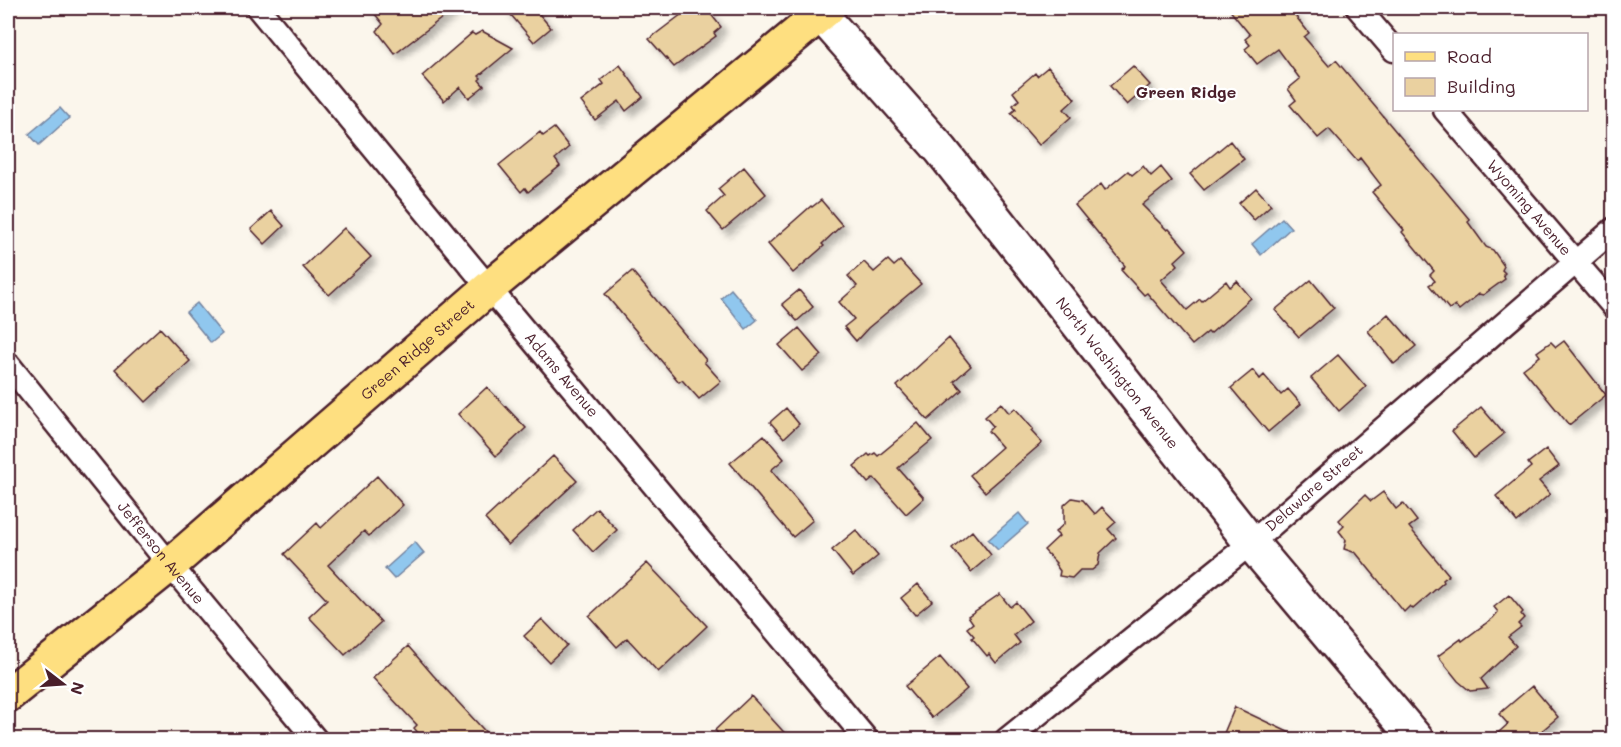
<svg xmlns="http://www.w3.org/2000/svg" width="1621" height="747" font-family="Mali,sans-serif">
  <style>
    .water { fill: #90c7ee; stroke: #7484a0; stroke-width: 1.5 }
    .building { fill: #ead1a0; stroke: #4a1f2b; stroke-width: 1.5; filter: url(#shadow) }
    .lines { fill: none; stroke-linecap: round; stroke-linejoin: round }
    .street-casing { stroke: #4a1f2b; stroke-width: 27 }
    .secondary-casing { stroke: #4a1f2b; stroke-width: 38 }
    .primary-casing { stroke: #4a1f2b; stroke-width: 38 }
    .street { stroke: #fff; stroke-width: 22 }
    .secondary { stroke: #fff; stroke-width: 33 }
    .primary { stroke: #fedf80; stroke-width: 33 }
    .labels { text-anchor: middle; stroke-width: 4.5; stroke-linejoin: round; paint-order: stroke }
    .street-label { font-size: 15px; fill: #4a1f2b; stroke: #fff }
    .neighbourhood-label { font-size: 16px; font-weight: bold; fill: #4a1f2b; stroke: #fff }
  </style>
  <defs>
    <filter id="shadow"><feDropShadow dx="5.5" dy="5.5" stdDeviation="3" flood-color="#0004"/></filter>
  </defs>
  <rect width="100%" height="100%" fill="#fbf6ec"/>
  <filter id="ink" filterUnits="userSpaceOnUse"><feTurbulence type="fractalNoise" baseFrequency=".0167" numOctaves="2"/><feDisplacementMap in="SourceGraphic" scale="12" xChannelSelector="R" yChannelSelector="G"/><feConvolveMatrix kernelMatrix="1 2 1 2 8 2 1 2 1" color-interpolation-filters="sRGB"/></filter>
  <g filter="url(#ink)">
    <!-- water -->
    <path class="water" d="M60,108L69,118L39,145L29,134Z
      M1282,218L1291,228L1261,255L1252,244Z
      M731,289L757,320L746,329L721,298Z
      M197,303L222,334L211,343L186,312Z
      M1019,513L1028,524L998,550L988,540Z
      M415,542L424,553L394,579L385,569Z"/>
    <!-- building -->
    <path class="building" d="M370,8H455L395,54L377,31L383,24Z
      M505,8H534L551,28L534,42Z
      M690,8H706L721,27L714,33L716,36L674,67L649,39Z
      M1228,8H1289L1309,33L1304,37L1329,66L1336,60L1470,220L1468,222L1486,247L1493,250L1504,266L1502,270L1505,273L1503,275L1505,279L1483,295L1479,294L1459,310L1455,305L1449,309L1429,285L1435,281L1430,275L1434,271L1402,232L1404,230L1372,192L1381,185L1360,158L1357,161L1329,129L1318,138L1290,105L1296,100L1288,89L1300,79L1278,49L1257,64L1245,49L1250,45L1245,39L1250,35Z
      M482,31L513,48L479,76L481,78L479,80L484,86L469,98L460,87L444,101L422,76L472,33L475,35Z
      M620,65L643,97L626,111L619,101L595,120L581,102L604,84L601,80Z
      M1133,66L1150,85L1127,105L1110,86Z
      M1048,67L1075,99L1064,109L1071,117L1039,145L1011,113L1016,109L1013,105L1019,100L1013,92L1035,73L1037,76Z
      M554,128L569,147L555,159L560,166L528,192L525,188L521,192L499,165L540,132L543,136Z
      M1230,141L1244,159L1204,190L1190,174Z
      M1143,166L1151,176L1161,167L1172,181L1142,205L1167,230L1169,229L1187,250L1175,261L1178,265L1161,280L1187,310L1200,299L1202,301L1226,281L1230,287L1237,281L1251,298L1210,334L1208,332L1192,345L1147,293L1144,295L1121,270L1125,266L1075,205L1101,184L1105,190L1128,171L1132,175Z
      M744,167L766,194L723,230L707,211L724,196L718,189Z
      M1256,188L1271,205L1254,220L1239,203Z
      M821,200L842,225L822,244L824,246L793,273L768,244L811,206L812,207Z
      M271,211L284,226L265,244L251,229Z
      M344,228L371,257L329,295L303,267Z
      M888,260L894,266L900,261L921,284L868,328L856,341L844,327L854,319L839,302L857,286L848,276L864,262L874,272Z
      M632,271L706,360L704,362L721,381L699,399L682,380L679,382L605,294Z
      M1311,280L1334,308L1299,337L1275,310Z
      M799,290L813,307L797,321L782,304Z
      M1388,314L1416,346L1394,364L1368,331Z
      M160,328L190,361L146,402L115,369Z
      M799,328L822,355L802,371L779,345Z
      M949,338L971,366L954,381L962,390L928,420L897,386Z
      M1564,341L1606,395L1569,425L1523,369L1540,356L1537,352L1551,342L1556,347Z
      M1338,355L1366,387L1339,411L1311,378Z
      M1253,370L1260,379L1264,375L1281,395L1288,389L1301,404L1268,432L1231,388Z
      M487,387L526,428L496,456L458,414Z
      M1001,403L1009,413L1015,408L1033,429L1031,431L1042,443L985,492L970,475L1002,447L988,431L993,426L985,417Z
      M1481,407L1504,434L1474,458L1452,431Z
      M786,408L799,424L784,438L770,422Z
      M918,423L932,440L898,468L924,498L906,514L874,478L868,483L854,466L868,454L870,456L875,453L878,456Z
      M764,435L784,459L771,470L813,520L793,537L730,463Z
      M1546,449L1559,466L1539,481L1550,494L1517,522L1496,496L1531,467L1528,463Z
      M553,456L577,481L508,545L485,519Z
      M377,476L403,505L369,536L364,531L328,565L381,622L345,655L309,617L327,600L284,554L317,523L321,528Z
      M1383,492L1396,509L1403,503L1417,521L1409,527L1449,575L1443,580L1444,582L1413,609L1410,606L1404,612L1356,553L1344,549L1346,540L1339,531L1344,526L1339,520L1365,495L1371,501Z
      M1072,498L1083,500L1095,514L1102,507L1116,522L1108,529L1116,538L1100,553L1098,565L1092,570H1080L1072,578L1059,576L1060,571L1055,564L1056,563L1044,550L1059,536L1055,532L1064,524V505Z
      M597,508L617,530L593,552L573,530Z
      M856,530L878,556L853,576L832,550Z
      M972,531L991,555L971,572L952,548Z
      M647,563L707,626L658,672L627,638L617,647L589,616Z
      M918,584L932,601L915,615L901,598Z
      M1000,594L1010,607L1016,602L1031,621L1014,635L1020,643L996,663L989,654L987,656L972,638L974,636L967,628L973,623L968,616Z
      M1509,595L1523,612L1521,614L1524,618L1518,624L1521,627L1508,637L1516,646L1481,679L1488,689L1470,691L1458,681L1438,656L1461,639L1462,641L1493,618L1498,612L1494,607Z
      M542,619L567,645L549,662L524,636Z
      M408,646L433,675L493,740H424L414,728L417,725L373,678Z
      M940,657L967,689L932,718L905,686Z
      M1532,686L1558,717L1531,740H1490L1508,724L1499,714Z
      M751,696L791,740H723L715,730Z
      M1235,707L1305,740H1221Z"/>
    <g class="lines">
      <defs>
        <g id="street">
          <path id="s1" d="M258,8L489,288L867,740"/>
          <path d="M1358,8L1394,50"/>
          <path id="s2" d="M1445,110L1614,307"/>
          <path id="s3" d="M8,364L170,565L316,740"/>
          <path id="s4" d="M1006,740L1251,543L1614,229"/>
        </g>
        <g id="secondary">
          <path id="s5" d="M815,8L941,150L1251,543L1417,740"/>
        </g>
        <g id="primary">
          <path id="s6" d="M8,695L170,565L489,288L828,8"/>
        </g>
      </defs>
      <!-- street casing -->
      <use href="#street" class="street-casing"/>
      <!-- secondary casing -->
      <use href="#secondary" class="secondary-casing"/>
      <!-- primary casing -->
      <use href="#primary" class="primary-casing"/>
      <!-- street -->
      <use href="#street" class="street"/>
      <!-- secondary -->
      <use href="#secondary" class="secondary"/>
      <!-- primary -->
      <use href="#primary" class="primary"/>
    </g>
  </g>
  <g class="labels">
    <!-- street labels -->
    <g class="street-label">
      <text dy="5" stroke="none"><textPath href="#s2" startOffset="129">Wyoming Avenue</textPath></text>
      <text dy="5" stroke="none"><textPath href="#s6" startOffset="536">Green Ridge Street</textPath></text>
      <text dy="5" stroke="none"><textPath href="#s5" startOffset="474">North Washington Avenue</textPath></text>
      <text dy="5" stroke="none"><textPath href="#s1" startOffset="476">Adams Avenue</textPath></text>
      <text dy="5" stroke="none"><textPath href="#s4" startOffset="398">Delaware Street</textPath></text>
      <text dy="5" stroke="none"><textPath href="#s3" startOffset="243">Jefferson Avenue</textPath></text>
    </g>
    <!-- neighbourhood labels -->
    <g class="neighbourhood-label">
      <text x="1186" y="98">Green Ridge</text>
    </g>
  </g>
  <!-- margin -->
  <rect width="1621" height="747" fill="none" stroke="#fff" stroke-width="30"/>
  <rect x="15" y="15" width="1591" height="717" fill="none" stroke="#4a1f2b" stroke-width="2" filter="url(#ink)"/>
  <!-- legend -->
  <rect x="1393" y="33" width="195" height="78" fill="#ffffff" stroke="#b7a5aa" stroke-width="1.5"/>
  <rect x="1405" y="52" width="30" height="9" fill="#fedf80" stroke="#b7a5aa" stroke-width="1.5"/>
  <text x="1447" y="63" font-size="18" fill="#4a1f2b">Road</text>
  <rect x="1405" y="78" width="30" height="18" fill="#ead1a0" stroke="#b7a5aa" stroke-width="1.5"/>
  <text x="1447" y="93" font-size="18" fill="#4a1f2b">Building</text>
  <!-- north arrow -->
  <g transform="translate(63 684) rotate(107)" stroke="#ffffff" stroke-width="4.5" paint-order="stroke">
  <path d="M0-4.5L10 22L0 15L-10 22Z" fill="#4a1f2b"/>
  <text y="-9" font-size="16" font-weight="bold" text-anchor="middle" fill="#4a1f2b">N</text>
  </g>
</svg>
